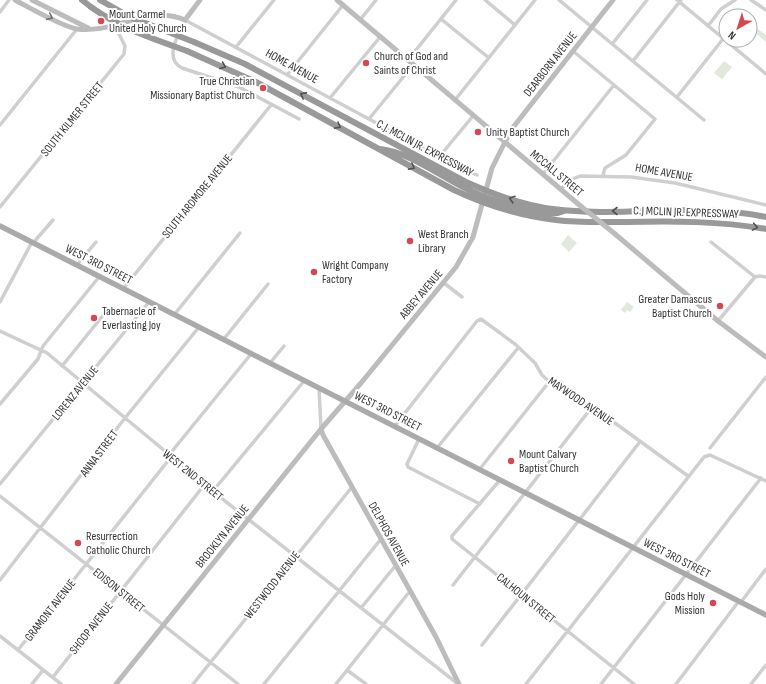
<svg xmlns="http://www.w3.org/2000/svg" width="766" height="684" font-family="'Sofia Sans Condensed',sans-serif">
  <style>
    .green { fill: #e2e8dc }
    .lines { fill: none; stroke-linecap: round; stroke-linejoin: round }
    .street { stroke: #cfcfcf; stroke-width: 3.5 }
    .secondary { stroke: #bcbcbc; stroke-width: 5 }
    .primary { stroke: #aaa; stroke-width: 5.5 }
    .highway { stroke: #999; stroke-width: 6 }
    .secondary-bridge { stroke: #bcbcbc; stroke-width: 5 }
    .highway-bridge { stroke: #999; stroke-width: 6 }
    .oneway { stroke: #707070 }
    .oneway2 { stroke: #515151 }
    .poi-dot { fill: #d54853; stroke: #fff; stroke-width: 1.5 }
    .labels { text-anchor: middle; stroke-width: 4; stroke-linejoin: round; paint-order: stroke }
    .poi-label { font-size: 12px; fill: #323232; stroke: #fff; text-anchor: start }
    .street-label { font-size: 12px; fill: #323232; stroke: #fff }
  </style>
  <rect width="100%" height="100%" fill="#fff"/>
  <!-- green -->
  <path class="green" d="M755,27L766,35V42L752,30Z
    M724,61L732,67L722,79L714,73Z
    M568,235L577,243L569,252L561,244Z
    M627,302L634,307L630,312L627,310L625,313L621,310Z"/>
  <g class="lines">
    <!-- street -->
    <path class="street" d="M485,0L515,25
      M559,0L704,120
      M677,0L766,74
      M751,0L766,10
      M0,12L9,0
      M441,19L489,58
      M360,20L376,0
      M708,26L721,9L735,0
      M613,43L647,0
      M236,47L274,0
      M573,51L655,119L626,155L605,168L603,175
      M408,60L456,0
      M633,61L681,0
      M287,75L343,5
      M677,97L723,39
      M330,98L380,37
      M455,100L535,0
      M299,119L239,87L182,68C163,59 179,33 185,20L460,168L477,175
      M369,119L413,65
      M0,125L77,29
      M439,157L473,116
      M543,174L614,85
      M561,189L570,180L580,176L631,177L675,183L766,205
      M0,207L124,54L125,46L115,26
      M711,242L755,277
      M33,243L53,220
      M77,265L96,242
      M755,277L760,276L766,277
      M444,283L462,297
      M123,289L271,105
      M0,302L32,242
      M174,315L240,233
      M718,321L755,277
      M0,331L47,353L225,501L458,684
      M223,340L268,284
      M270,363L284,346
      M62,366L105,313
      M319,388L321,429
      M0,404L38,359L43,346L99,277
      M394,427L477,321L481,319L515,344L535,363L542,375L553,385L597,410L688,476
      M419,439L407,464L408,467L480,504
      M437,448L518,348
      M710,448L766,377
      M169,455L251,354
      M479,470L549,382
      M500,480L452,536V539L634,684
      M0,484L149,302
      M213,491L304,381
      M0,496L238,684
      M0,580L125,418L199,327
      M453,585L592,407
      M741,602L766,569
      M361,608L396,565
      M0,636L61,684
      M482,645L639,443
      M18,650L171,457
      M347,670L366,684
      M53,677L205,484
      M32,684L43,670
      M193,684L352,487
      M264,684L381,539
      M336,684L410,591
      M526,684L704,457L710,455L766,481
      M601,684L761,478
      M676,684L739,601
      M751,684L766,665"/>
    <!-- secondary -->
    <path class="secondary" d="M15,0C30,8 61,26 77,29C115,34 148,4 185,20L200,0
      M32,0L88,28
      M337,0L577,203
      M615,234L718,321L766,357
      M321,429L323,435L436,637L459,684
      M116,684L321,429L361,383L456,267L473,237L492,168L511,130L613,0"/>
    <!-- primary -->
    <path class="primary" d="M0,226L766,615"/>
    <!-- highway -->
    <path class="highway" d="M82,0L91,7
      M194,42L245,64L466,182C493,194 523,206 553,209C623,218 696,202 766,217
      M187,51L256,82L454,190C486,205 520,216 556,220C579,223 603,222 626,222C673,221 720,221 766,229
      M380,149C408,152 437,174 463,187C484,198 506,205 529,210C541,213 553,216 564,211"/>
    <!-- secondary-bridge -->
    <path class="secondary-bridge" d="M577,203L615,234"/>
    <!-- highway-bridge -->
    <path class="highway-bridge" d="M100,0L130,17L194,42
      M91,7C120,28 154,39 187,51"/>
  </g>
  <!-- one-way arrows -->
  <defs><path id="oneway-chevron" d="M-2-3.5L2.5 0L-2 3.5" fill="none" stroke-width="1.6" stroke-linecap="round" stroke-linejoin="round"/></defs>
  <use class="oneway" href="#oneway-chevron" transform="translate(50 17) rotate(26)"/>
  <g class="oneway2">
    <use href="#oneway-chevron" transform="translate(223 66) rotate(23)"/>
    <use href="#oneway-chevron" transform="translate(303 95) rotate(-152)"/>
    <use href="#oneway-chevron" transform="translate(338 126) rotate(29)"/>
    <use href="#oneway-chevron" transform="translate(412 167) rotate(28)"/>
    <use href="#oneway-chevron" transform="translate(512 199) rotate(-163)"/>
    <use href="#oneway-chevron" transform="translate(615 211) rotate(-180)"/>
    <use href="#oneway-chevron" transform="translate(755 227) rotate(10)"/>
  </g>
  <!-- markers -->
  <g class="poi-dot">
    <circle cx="101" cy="21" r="4"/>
    <circle cx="366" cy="63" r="4"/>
    <circle cx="263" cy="88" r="4"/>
    <circle cx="478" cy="132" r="4"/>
    <circle cx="410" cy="241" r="4"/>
    <circle cx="314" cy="272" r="4"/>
    <circle cx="720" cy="306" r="4"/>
    <circle cx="94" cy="318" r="4"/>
    <circle cx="511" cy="461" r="4"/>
    <circle cx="78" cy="543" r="4"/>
    <circle cx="713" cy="603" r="4"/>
  </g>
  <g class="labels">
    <!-- poi labels -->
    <g class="poi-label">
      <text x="109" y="18">Mount Carmel<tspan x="109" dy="14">United Holy Church</tspan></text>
      <text x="374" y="60">Church of God and<tspan x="374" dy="14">Saints of Christ</tspan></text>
      <text x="255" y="85" text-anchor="end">True Christian<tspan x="255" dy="14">Missionary Baptist Church</tspan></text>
      <text x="486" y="136">Unity Baptist Church</text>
      <text x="418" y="238">West Branch<tspan x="418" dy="14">Library</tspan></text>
      <text x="322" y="269">Wright Company<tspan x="322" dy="14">Factory</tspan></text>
      <text x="712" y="303" text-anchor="end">Greater Damascus<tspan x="712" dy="14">Baptist Church</tspan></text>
      <text x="102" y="315">Tabernacle of<tspan x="102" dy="14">Everlasting Joy</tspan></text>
      <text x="519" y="458">Mount Calvary<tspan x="519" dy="14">Baptist Church</tspan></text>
      <text x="86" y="540">Resurrection<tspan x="86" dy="14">Catholic Church</tspan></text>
      <text x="705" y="600" text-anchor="end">Gods Holy<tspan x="705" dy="14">Mission</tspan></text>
    </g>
    <!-- street labels -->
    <g class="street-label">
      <text transform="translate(550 64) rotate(-52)" y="4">DEARBORN AVENUE</text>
      <text transform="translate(292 66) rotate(29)" y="4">HOME AVENUE</text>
      <text transform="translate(72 119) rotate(-51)" y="4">SOUTH KILMER STREET</text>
      <text transform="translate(425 148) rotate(28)" y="4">C.J. MCLIN JR. EXPRESSWAY</text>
      <text transform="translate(664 172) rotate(10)" y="4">HOME AVENUE</text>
      <text transform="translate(557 173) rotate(40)" y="4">MCCALL STREET</text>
      <text transform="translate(197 196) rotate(-51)" y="4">SOUTH ARDMORE AVENUE</text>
      <text transform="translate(686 212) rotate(2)" y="4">C.J MCLIN JR. EXPRESSWAY</text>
      <text transform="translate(99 264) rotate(27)" y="4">WEST 3RD STREET</text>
      <text transform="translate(421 294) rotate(-50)" y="4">ABBEY AVENUE</text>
      <text transform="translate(75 393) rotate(-51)" y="4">LORENZ AVENUE</text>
      <text transform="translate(581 401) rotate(34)" y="4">MAYWOOD AVENUE</text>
      <text transform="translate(388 411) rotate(27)" y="4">WEST 3RD STREET</text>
      <text transform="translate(99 453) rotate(-53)" y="4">ANNA STREET</text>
      <text transform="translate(193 475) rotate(39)" y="4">WEST 2ND STREET</text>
      <text transform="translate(389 534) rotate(61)" y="4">DELPHOS AVENUE</text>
      <text transform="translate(222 536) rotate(-51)" y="4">BROOKLYN AVENUE</text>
      <text transform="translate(677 558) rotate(27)" y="4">WEST 3RD STREET</text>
      <text transform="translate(272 585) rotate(-52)" y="4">WESTWOOD AVENUE</text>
      <text transform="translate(119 590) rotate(39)" y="4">EDISON STREET</text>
      <text transform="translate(526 598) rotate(39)" y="4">CALHOUN STREET</text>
      <text transform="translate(50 610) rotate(-52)" y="4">GRAMONT AVENUE</text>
      <text transform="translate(91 628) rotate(-52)" y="4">SHOOP AVENUE</text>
    </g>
  </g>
  <!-- north arrow -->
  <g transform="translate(738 28) rotate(219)"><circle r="19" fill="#ffffff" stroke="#adadad"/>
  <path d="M0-3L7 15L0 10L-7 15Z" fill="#d54853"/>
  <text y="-6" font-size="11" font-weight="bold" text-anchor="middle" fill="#323232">N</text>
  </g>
</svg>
